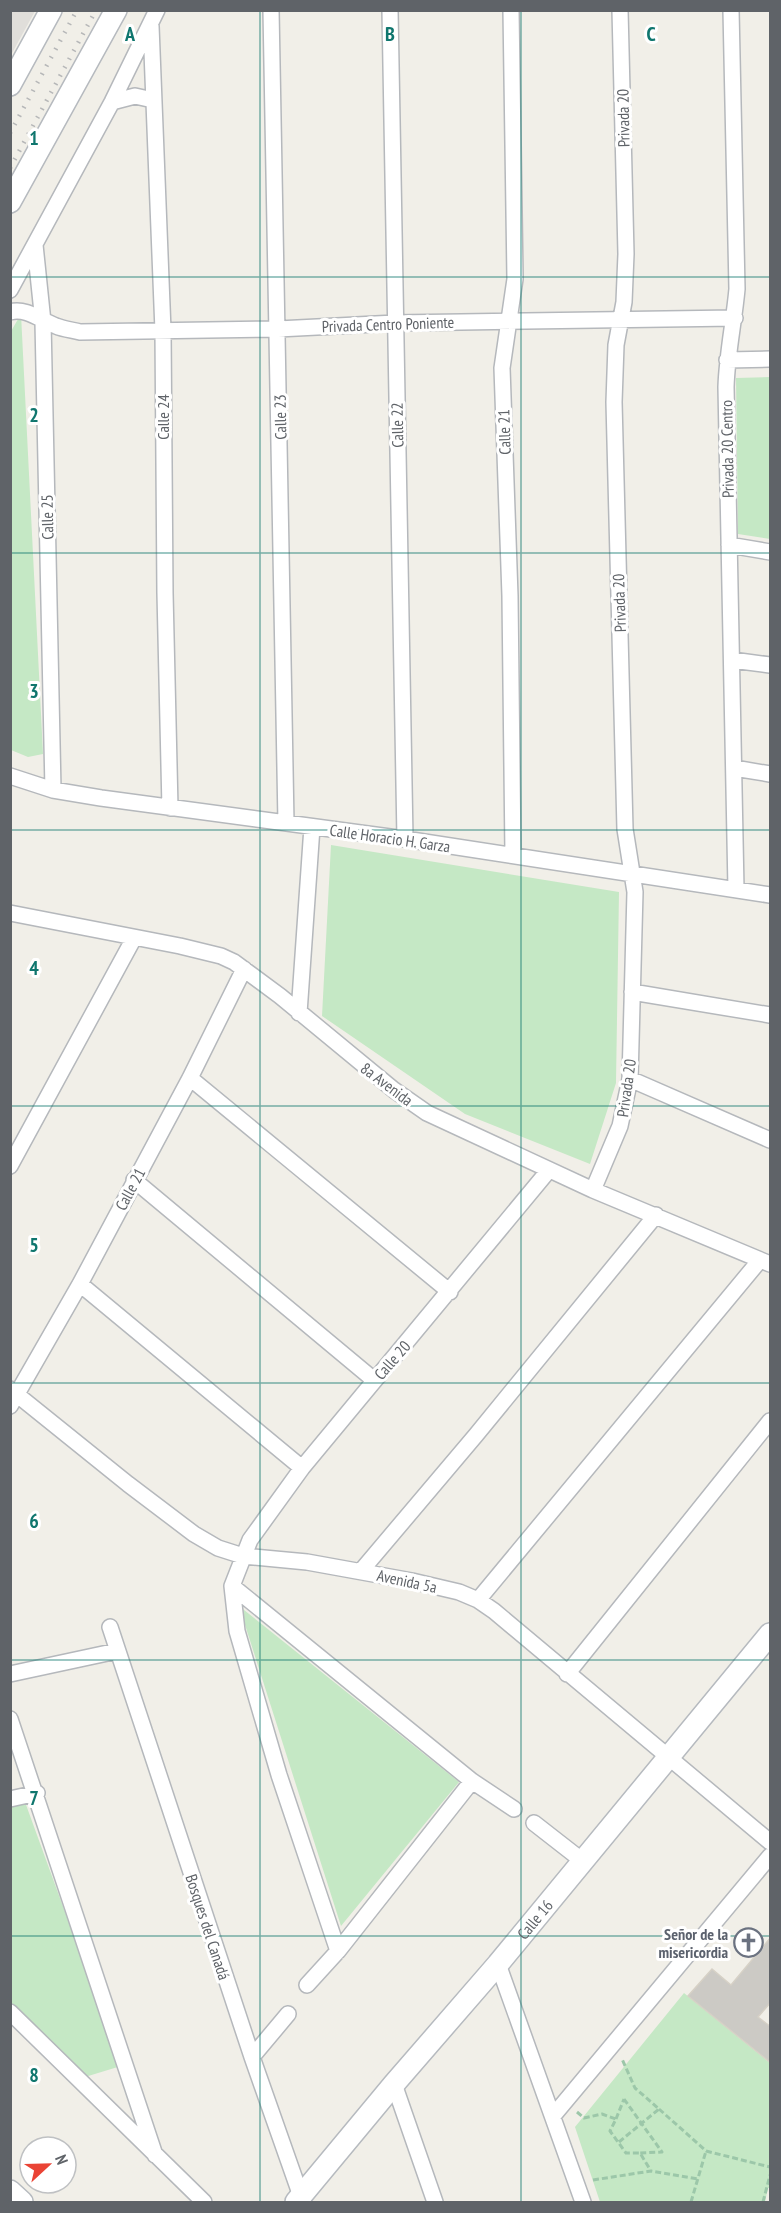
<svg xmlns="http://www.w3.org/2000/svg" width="781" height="2213" font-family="'PT Sans Narrow',sans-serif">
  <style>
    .industrial { fill: #e0deda }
    .green { fill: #c5e8c5 }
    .building { fill: #cccac5; stroke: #d6d1c6; stroke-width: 1.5 }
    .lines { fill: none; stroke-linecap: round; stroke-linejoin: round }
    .street-casing { stroke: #b5b8bc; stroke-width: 18 }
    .secondary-casing { stroke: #b6babf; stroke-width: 24 }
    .path { stroke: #9cc7a9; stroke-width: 3; stroke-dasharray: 6 3; stroke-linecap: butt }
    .street { stroke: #fff; stroke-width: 15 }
    .secondary { stroke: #fff; stroke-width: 21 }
    .rail { stroke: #b6b7b8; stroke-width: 4.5; stroke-dasharray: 1.5 8; stroke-linecap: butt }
    .grid { fill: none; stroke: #0f766e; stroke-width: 1.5; stroke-opacity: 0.55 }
    .labels { text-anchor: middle; stroke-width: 6; stroke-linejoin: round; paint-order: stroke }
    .street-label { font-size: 16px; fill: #5f6368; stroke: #fff }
    .worship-label { font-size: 16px; font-weight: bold; fill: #5b616d; stroke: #fff; text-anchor: end }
    .grid-label { font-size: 20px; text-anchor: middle; font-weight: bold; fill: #0f766e; stroke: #fff; stroke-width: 6; stroke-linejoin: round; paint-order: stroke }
  </style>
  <rect width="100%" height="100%" fill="#f1efe8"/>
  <!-- industrial -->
  <path class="industrial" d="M11,10L35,11L11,55L10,11Z"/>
  <!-- green -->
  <path class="green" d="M21,314L43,754L28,757L11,750L10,333Z
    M770,377V539L738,534L736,378Z
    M331,845L619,892L616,1083L590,1164L465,1114L322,1016Z
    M239,1606L459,1782L341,1926Z
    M25,1802L121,2066L85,2077L11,2003V1806Z
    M684,1993L770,2063V2188H768L765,2202H600L575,2127Z"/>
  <!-- building -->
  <path class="building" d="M771,1937V2002L758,2017L771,2027V2063L688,1996L712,1969L731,1985Z"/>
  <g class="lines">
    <defs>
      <path id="street" d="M271,10L286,823
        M390,10L405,839
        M511,10L515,279L502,368L510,596L513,855
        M731,10L737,289C734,322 727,354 726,387L736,889
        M151,26L163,331L165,593L170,808
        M112,102L135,96L153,100
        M35,245L43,322L53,790
        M10,290L112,102L157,10
        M10,312C26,307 42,321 56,326C63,329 72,330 80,332L278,329L395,323L735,318
        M727,360L770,359
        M729,545L770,552
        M732,660L770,665
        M734,768L770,774
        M10,776L53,790L101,798L405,839L770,895
        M10,913L180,946L221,956L234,962L280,996L394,1090L427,1113L593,1190L770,1264
        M632,992L770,1015
        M299,1013L312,827
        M190,1078L450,1292
        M630,1079L770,1140
        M10,1166L134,938
        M134,1180L374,1380
        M593,1190L620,1126L630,1079L635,892L625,829L614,402L616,345L624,302L626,254L620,10
        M80,1284L302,1468
        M10,1389L128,1484L194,1534L218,1548L243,1556L307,1562L412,1581L459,1592L478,1600L494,1611L770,1842
        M10,1406L80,1284L190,1078L244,969
        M361,1571L476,1435L656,1215
        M232,1586L472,1781L514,1809
        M478,1600L760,1260
        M110,1627L252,2057L303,2202
        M10,1674L117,1651
        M567,1674L770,1421
        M10,1719L155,2155
        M10,1799L37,1793
        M534,1823L584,1862
        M338,1951L279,1775L237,1631L232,1586L250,1540L302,1468L549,1170
        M498,1964L583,2202
        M307,1985L338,1951L472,1781
        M10,2012L204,2202
        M252,2057L288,2014
        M394,2084L435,2202
        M553,2116L770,1856"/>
      <g id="secondary">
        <path d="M10,85L51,10"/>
        <path d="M10,202L116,10"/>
        <path d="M10,2191L22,2202"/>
        <path id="s1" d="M296,2202L394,2084L498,1964L770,1634"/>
      </g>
    </defs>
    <!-- street casing -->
    <use href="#street" class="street-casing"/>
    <!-- secondary casing -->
    <use href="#secondary" class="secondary-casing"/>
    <!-- path -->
    <path class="path" d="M624,2099L662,2152L640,2153
      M659,2109L706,2151L770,2167
      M577,2112L584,2118L602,2114L616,2119L610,2131L626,2153H640L651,2171
      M616,2119L624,2099
      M619,2142L659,2109L635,2088L622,2059
      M593,2180L651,2171L698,2179
      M691,2202L706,2151
      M763,2202L770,2175"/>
    <!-- street -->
    <use href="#street" class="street"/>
    <!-- secondary -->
    <use href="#secondary" class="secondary"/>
    <!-- rail -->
    <path class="rail" d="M10,133L77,10
      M10,168L96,10"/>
  </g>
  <!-- grid -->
  <path class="grid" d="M260,10V2202M521,10V2202M10,277H770M10,553H770M10,830H770M10,1106H770M10,1383H770M10,1660H770M10,1936H770"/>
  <!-- icons -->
  <defs>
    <symbol id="church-ring" viewBox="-11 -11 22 22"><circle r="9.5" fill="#fff" stroke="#6b7280" stroke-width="1.5"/><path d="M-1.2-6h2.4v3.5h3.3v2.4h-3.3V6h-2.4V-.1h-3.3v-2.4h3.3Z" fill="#6b7280"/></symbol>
  </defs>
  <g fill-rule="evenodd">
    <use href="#church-ring" x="732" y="1926" width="33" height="33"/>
  </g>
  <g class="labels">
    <!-- street labels -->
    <g class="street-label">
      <text transform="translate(623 118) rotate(-91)" y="6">Privada 20</text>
      <text transform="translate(388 324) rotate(-2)" y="6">Privada Centro Poniente</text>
      <text transform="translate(163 417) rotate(-90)" y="6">Calle 24</text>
      <text transform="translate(280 417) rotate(-91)" y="6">Calle 23</text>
      <text transform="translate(397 425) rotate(-91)" y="6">Calle 22</text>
      <text transform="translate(504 432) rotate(-92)" y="6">Calle 21</text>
      <text transform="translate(727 449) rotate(-91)" y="6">Privada 20 Centro</text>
      <text transform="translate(47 517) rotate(-91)" y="6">Calle 25</text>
      <text transform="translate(619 603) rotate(-92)" y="6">Privada 20</text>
      <text transform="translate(390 838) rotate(8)" y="6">Calle Horacio H. Garza</text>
      <text transform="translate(387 1084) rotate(37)" y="6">8a Avenida</text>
      <text transform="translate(626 1088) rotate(-82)" y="6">Privada 20</text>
      <text transform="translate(130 1189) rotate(-62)" y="6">Calle 21</text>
      <text transform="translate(392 1360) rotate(-49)" y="6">Calle 20</text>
      <text transform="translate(407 1581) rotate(12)" y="6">Avenida 5a</text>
      <text dy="6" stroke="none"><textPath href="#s1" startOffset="370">Calle 16</textPath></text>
      <text transform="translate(208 1927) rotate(72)" y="6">Bosques del Canadá</text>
    </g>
    <!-- worship labels -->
    <g class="worship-label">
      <text x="728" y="1940">Señor de la<tspan x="728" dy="18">misericordia</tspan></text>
    </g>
  </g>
  <g class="grid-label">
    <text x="130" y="41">A</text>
    <text x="390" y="41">B</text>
    <text x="651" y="41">C</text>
    <text x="34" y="145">1</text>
    <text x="34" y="422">2</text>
    <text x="34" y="698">3</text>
    <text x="34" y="975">4</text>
    <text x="34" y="1252">5</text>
    <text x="34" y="1528">6</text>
    <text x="34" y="1805">7</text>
    <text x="34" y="2082">8</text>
  </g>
  <!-- border -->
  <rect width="781" height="2213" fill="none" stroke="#5f6368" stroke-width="24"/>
  <!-- north arrow -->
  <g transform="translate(48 2165) rotate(68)"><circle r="28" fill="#ffffff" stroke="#bfc1c3" stroke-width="1.5"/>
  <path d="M0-4.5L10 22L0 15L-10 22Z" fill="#ea4335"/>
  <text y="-9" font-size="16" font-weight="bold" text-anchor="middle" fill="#5f6368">N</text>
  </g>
</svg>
